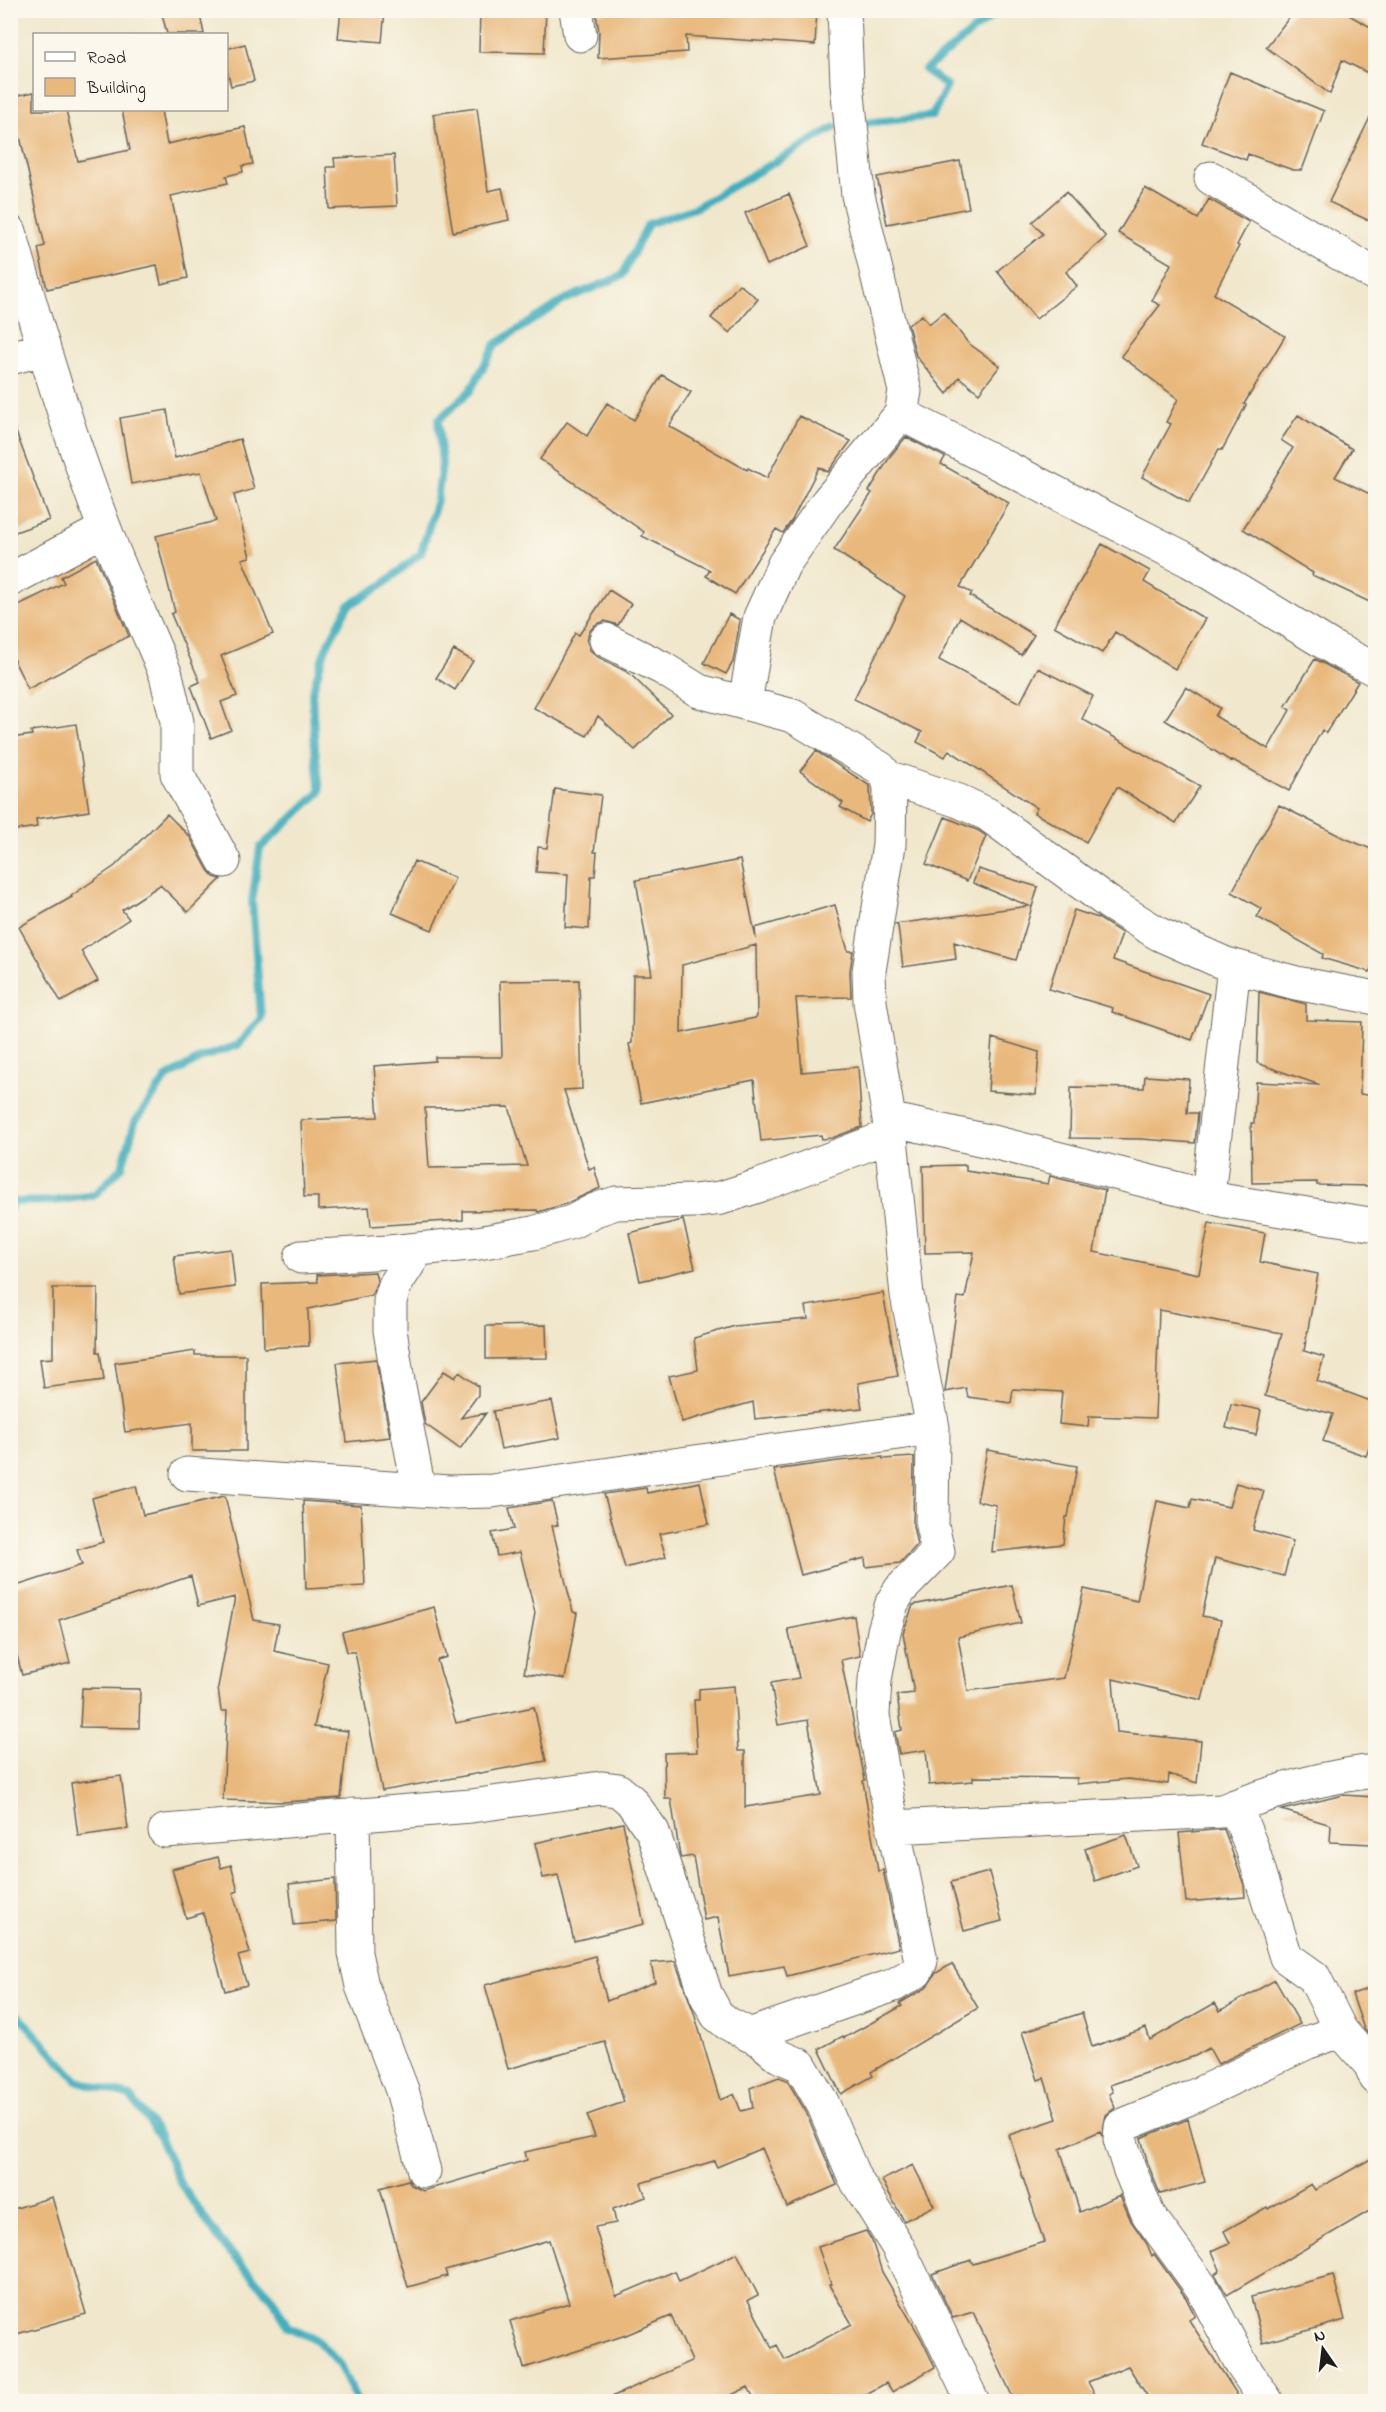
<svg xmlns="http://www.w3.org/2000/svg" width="1386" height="2412" font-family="'Indie Flower',sans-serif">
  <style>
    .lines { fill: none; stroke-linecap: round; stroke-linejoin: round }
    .stream { stroke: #41afbe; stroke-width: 8 }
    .building { fill: #e9b87b; fill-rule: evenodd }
    .minor-casing { stroke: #66635a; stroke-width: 35 }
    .minor { stroke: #fff; stroke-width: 33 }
  </style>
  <rect width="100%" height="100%" fill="#fbf7ec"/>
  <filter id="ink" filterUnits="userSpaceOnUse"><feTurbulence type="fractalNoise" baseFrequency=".0167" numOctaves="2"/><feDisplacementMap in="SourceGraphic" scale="12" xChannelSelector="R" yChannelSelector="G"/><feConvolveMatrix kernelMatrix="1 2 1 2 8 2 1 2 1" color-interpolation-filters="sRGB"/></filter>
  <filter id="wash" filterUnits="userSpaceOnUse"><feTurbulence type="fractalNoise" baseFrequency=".008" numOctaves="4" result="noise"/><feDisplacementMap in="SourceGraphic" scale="24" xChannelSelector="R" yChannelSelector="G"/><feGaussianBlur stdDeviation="1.35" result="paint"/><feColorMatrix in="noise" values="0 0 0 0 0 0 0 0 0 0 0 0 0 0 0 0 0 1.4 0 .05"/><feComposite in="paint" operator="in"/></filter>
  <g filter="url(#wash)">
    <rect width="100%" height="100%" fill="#f0e7cc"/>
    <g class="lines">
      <!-- stream -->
      <path class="stream" d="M865,123L932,116L947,86L925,70L979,26L1001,10
        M10,1209L13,1202L54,1201L95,1195L122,1167L135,1122L166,1078L201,1058L238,1045L261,1018L252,901L260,848L320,792L315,749L312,693L325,650L348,606L381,586L421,553L437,500L442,464L438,420L470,391L496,344L566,299L622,276L648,224L695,208L835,127
        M10,2006L78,2081L130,2096L157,2132L180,2183L221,2242L272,2298L288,2327L317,2340L340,2365L357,2402"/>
    </g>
    <g id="blocks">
      <!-- building -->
      <path class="building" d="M161,10H199L204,34H167Z
        M341,10H385L382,42L338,38Z
        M480,10H546L544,53L479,52Z
        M634,10H817L815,45L686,36L687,52L598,58L599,32L596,13Z
        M1295,10H1340L1376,30V77L1342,60L1330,94L1266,47Z
        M245,44L254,81L231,86L226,65V49Z
        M1230,72L1324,111L1302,170H1293L1248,154L1246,160L1202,143Z
        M34,92V110H66L78,161L130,150L122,110H161L167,144L245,127L253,164L242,166L243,172L226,176L228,183L171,196L188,278L161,284L157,265L47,289L38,248L45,246L11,97Z
        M1376,105V224L1329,202Z
        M477,108L488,191L502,188L509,220L453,232L433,114Z
        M394,155L397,206L329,209L327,167H335L334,158Z
        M960,161L969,208L887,224L877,177Z
        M1145,188L1198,219L1209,199L1249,222L1237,245L1239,246L1214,294L1285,336L1244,404L1246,405L1222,450L1219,449L1189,503L1142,477L1171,424L1166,422L1178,399L1121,356L1160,305L1152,301L1171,264L1118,233Z
        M1066,192L1106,237L1066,272L1077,286L1036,319L997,271L1043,234L1032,222Z
        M789,194L810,246L767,265L745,213Z
        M739,284L758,299L730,333L711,318Z
        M944,312L968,343L1000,366L979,393L959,377L947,394L916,356L908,325L922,315L929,324Z
        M662,375L691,392L669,426L747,470L748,468L767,478L799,416L851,441L828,472L819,467L792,520L783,533L776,529L735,594L706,576L710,570L642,536L644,532L540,459L567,422L587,436L607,403L634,420Z
        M167,410L175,458L240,439L254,489L234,495L250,557L242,559L273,634L221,656L237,696L221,702L231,730L211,738L191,686L200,682L171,614L175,612L156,536L216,521L201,472L131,484L120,418Z
        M1298,415L1352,449L1335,477L1376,497V605L1312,575L1313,573L1243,529L1293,448L1281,440Z
        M10,424H13L49,520L10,534Z
        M906,437L945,457L941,464L1009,503L960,587L972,593L970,596L1034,635L1021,655L960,617L939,660L1020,703L1038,668L1093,696L1082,719L1200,786L1176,823L1117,787L1086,842L1034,813L1037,808L949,750L945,757L917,742L922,732L854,699L905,596L834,550L872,493L869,491L891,455Z
        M1102,544L1150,571L1144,582L1205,619L1175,669L1115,632L1102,653L1054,626Z
        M96,558L129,636L28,689L10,652V609L64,583L61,577Z
        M609,590L631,604L618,625L605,621L595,625L589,632L587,641L590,650L598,657L629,673L671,714L635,750L598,716L587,736L534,708L575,633L579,635Z
        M729,614L740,620L733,662L726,674L704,663Z
        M454,650L473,661L455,690L436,678Z
        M1315,659L1358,682L1326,733L1322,730L1289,791L1233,760L1232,762L1165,720L1186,687L1220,708L1215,716L1268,749L1290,710L1285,707Z
        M76,724L89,811L36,819L37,827L10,831V738L32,735L31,731Z
        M816,751L870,786L871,814L867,822L840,807L843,803L800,771Z
        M555,789L601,795L594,852H597L595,876H591L589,929L565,927L568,874L536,872L538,847L547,848Z
        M1279,805L1342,837L1376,851V954L1370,972L1322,958L1323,954L1257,917L1262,909L1232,892Z
        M167,814L190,837L208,870L214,877L221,879L188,912L160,885L122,910L129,919L81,951L98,981L61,1002L19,927L72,897L71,896L115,866Z
        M945,817L977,830L986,836L967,881L926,864Z
        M740,860L756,939L755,928L835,905L848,951H853L850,971L851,997L796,998L802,1072L858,1067L862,1127L832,1138L822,1139L821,1135L761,1141L754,1080L641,1103L629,1044L632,1043L633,975H652L636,880ZM756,945L757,1016L755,1018L681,1033L682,965Z
        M414,861L455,878L432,930L392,913Z
        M978,869L1038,887L1016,960L954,942L956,959L903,967L898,926L895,924L1029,906L973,883Z
        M1074,910L1098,918L1122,933L1113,960L1209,994L1192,1040L1112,1012L1113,1008L1049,989Z
        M579,980L582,1089L564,1090L589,1169L594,1167L600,1188L565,1204L538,1212L537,1210L463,1211V1220L371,1226L369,1207L318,1210V1197H304L301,1120L378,1117L374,1066L435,1061V1057H502L500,981ZM509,1107L527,1166L429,1168L425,1108Z
        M1259,992L1306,1004V1020L1362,1022L1360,1094L1376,1096V1186L1317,1185V1182L1252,1183L1251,1123H1254L1256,1082L1320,1085L1257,1063Z
        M992,1038L1039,1052L1036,1095L988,1091Z
        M1145,1076L1189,1079L1187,1113H1198L1195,1143L1141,1139L1070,1138L1071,1087L1144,1088Z
        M966,1165V1171L1048,1184L1050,1176L1105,1190L1094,1252L1199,1274L1209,1223L1265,1233L1260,1262L1318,1274L1304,1351L1324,1357L1317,1381L1376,1403V1429L1366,1456L1323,1441L1333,1414L1265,1396L1282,1333L1159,1310L1155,1418L1089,1416L1088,1427L1059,1424L1062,1392L1013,1389L1011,1403L968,1397L966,1388L945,1392L958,1297L965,1298L974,1252L925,1253L923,1166Z
        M683,1220L695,1268L640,1281L629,1233Z
        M231,1249L235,1287L179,1294L174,1256Z
        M375,1272L377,1281L372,1295L308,1309L309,1346L264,1348L262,1284L318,1282L317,1275Z
        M53,1288H98L97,1352H100L104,1380L44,1388L40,1359L53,1358Z
        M883,1293L898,1376L858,1383L862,1408L755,1419L753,1402L682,1422L669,1376L698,1370L694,1338L735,1326L808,1319L806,1306Z
        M546,1325L547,1358L486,1359V1326Z
        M195,1351V1355H246V1451H192V1423L125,1432L115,1363Z
        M376,1359L390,1437L347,1442L337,1363Z
        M444,1371L455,1378L459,1372L478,1386V1395L461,1418L486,1413L460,1449L425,1424L421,1402Z
        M552,1401L560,1438L501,1449L493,1411Z
        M1231,1404L1261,1410L1256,1435L1226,1428Z
        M987,1450L1077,1466L1068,1517H1066L1063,1544L992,1552L996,1505L977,1501Z
        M883,1457V1459L914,1457L913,1526L917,1545L900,1563L866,1567L865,1558L801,1575L774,1470L838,1461Z
        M700,1482L709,1524L659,1534L666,1557L625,1568L604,1494L646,1488L647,1493Z
        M1236,1483L1264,1491L1253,1530L1293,1541L1284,1576L1215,1558L1202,1616L1221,1620L1202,1700L1113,1679L1117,1732L1201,1741L1197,1783L1169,1774L1168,1784L1128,1779L1077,1784V1778L973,1777V1781L929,1785L926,1750L899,1754L895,1732L902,1730L897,1695L914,1693L903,1633L913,1605L1012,1585L1021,1623L958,1637L968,1691L1064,1678L1084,1589L1137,1601L1157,1501L1190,1508L1192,1499L1229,1507Z
        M136,1486L143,1515L225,1496L254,1620L279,1624L274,1651L328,1663L314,1727L348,1731L341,1798L284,1802L223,1800L227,1711H221L218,1687L235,1597L198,1606L191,1576L59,1620L70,1663L22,1675L10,1628V1588L82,1565L77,1550L103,1542L92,1498Z
        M303,1501L361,1505L365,1586L306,1589Z
        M552,1501L558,1525L552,1526L573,1612L577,1613L565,1679L524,1673L535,1613L520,1552L497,1556L492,1533L514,1529L509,1508Z
        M434,1607L447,1657L437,1660L456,1723L534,1707L546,1761L382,1791L355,1652H347L342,1632Z
        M854,1616L860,1656L841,1660L865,1780L863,1781L878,1871L883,1870L899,1948L787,1976L784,1966L729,1976L718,1917L704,1920L693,1856L681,1858L680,1856L671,1799H665L664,1753L697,1752L694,1700H699V1689L734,1686L738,1751H745V1807L821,1795L808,1720L778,1725L771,1683L799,1678L788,1629Z
        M82,1688L140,1689L139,1728L80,1727Z
        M121,1776L128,1829L78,1836L71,1783Z
        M1343,1795L1375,1797L1372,1844L1330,1842L1331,1825L1282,1810Z
        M623,1823L644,1924L574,1941L558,1875L543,1878L535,1843Z
        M1224,1829L1244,1885L1245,1897L1186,1902L1179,1833Z
        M1126,1835L1137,1866L1095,1881L1085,1849Z
        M218,1857L221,1868L231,1865L238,1891L233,1893L250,1953L238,1956L247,1985L225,1991L203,1913L186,1918L172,1869Z
        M989,1872L1002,1921L964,1931L951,1882Z
        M335,1879L336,1921L294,1925L289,1884Z
        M595,1956L607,2001L655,1982L651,1963L675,1961L694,2013L720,2100L734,2094L741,2111L753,2108L750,2088L779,2077L787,2080L806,2112L837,2185L787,2207L762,2148L717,2167L714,2161L641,2183L646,2197L613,2209L616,2223L595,2227L616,2296L675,2271L679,2281L737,2253L758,2295L748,2300L772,2348L777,2345L785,2360L852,2324L829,2285L831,2284L818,2247L866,2231L872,2241L882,2272L921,2338L935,2367L892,2392L886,2383L852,2402H756L748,2387L717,2402H600L692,2361L671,2316L626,2335L524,2368L510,2321L569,2303L549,2240L445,2270L447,2276L408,2287L380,2188L408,2180L411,2185L423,2191L527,2160L525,2152L595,2137L587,2115L624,2102L605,2042L508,2069L485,1985Z
        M952,1964L978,2008L871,2072L873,2076L841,2094L819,2049L843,2036L844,2038L902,2006L900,2003L926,1988L936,1973Z
        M1275,1980L1300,2024L1218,2064L1209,2048L1195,2056L1110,2085L1113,2092L1109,2094L1115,2108L1106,2115L1102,2135L1100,2131L1060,2149L1080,2212L1120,2195L1131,2221L1147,2244L1152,2256L1154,2254L1186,2298L1195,2316L1189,2320L1242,2402H1151L1128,2366L1088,2382L1099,2402H1015L973,2312L953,2318L932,2274L971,2260L973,2264L1044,2242L1009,2135L1057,2119L1044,2078L1038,2080L1022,2032L1082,2013L1092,2047L1146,2028L1150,2040L1215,2003L1220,2011Z
        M1376,1986V2042L1364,2029L1352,1994Z
        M1188,2119L1205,2182L1160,2194L1148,2164L1141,2138Z
        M1376,2156V2207L1227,2295L1215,2274L1220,2270L1212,2251L1230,2243L1224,2231L1267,2207L1268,2209L1311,2184L1315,2190Z
        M913,2165L934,2206L904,2221L882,2180Z
        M52,2197L86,2314L10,2336V2210Z
        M1333,2275L1345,2320L1263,2343L1251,2297Z"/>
    </g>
  </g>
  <g filter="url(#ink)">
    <use href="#blocks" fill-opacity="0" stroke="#66635a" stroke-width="1.5"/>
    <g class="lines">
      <defs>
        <path id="minor" d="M576,10L580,35
          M1211,178L1376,275
          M10,232C38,333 68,433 106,532C124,580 146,627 166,675L177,722V774L224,861
          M10,358L43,349
          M901,414L1190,561L1335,649L1376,670
          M10,580L105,529
          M606,640L662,668L699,691L793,716L880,768L887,777L890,787L889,845L869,971L870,1002L889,1119L907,1295L933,1428L932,1526L938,1551L900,1590L892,1603L884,1631L875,1680L873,1715L887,1796L921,1961L916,1972L894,1985L749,2035
          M745,702L760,617L784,564L827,502L901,414L905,391L858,195L847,84L844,10
          M887,777L959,801L987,814L1109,903L1159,934L1226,964L1296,983L1376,998
          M889,1119L993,1142L1226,1201L1376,1225
          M1208,1196L1234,966
          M418,1249L395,1285L390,1301V1330L398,1381L419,1490
          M301,1257L389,1252L478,1243L533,1233L572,1222L595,1210L616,1203L695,1201L721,1198L761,1185L890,1136
          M187,1474L449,1492L492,1491L933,1428
          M1235,1806C1281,1789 1327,1776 1376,1771
          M353,1815L355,1953L362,1986L402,2090L424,2171
          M893,1827L1222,1811L1235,1806L1252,1848L1286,1957L1314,1977L1341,2031L1370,2064L1376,2078
          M165,1831L471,1806L601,1788L618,1790L631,1801L653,1832L706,1995L717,2015L727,2023L760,2040L779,2056L800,2065L823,2104L854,2177L898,2247L973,2402
          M1267,2402L1242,2365L1202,2288L1148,2214L1129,2168L1120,2139L1121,2126L1190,2098L1306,2043L1341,2031"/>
      </defs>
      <!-- minor casing -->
      <use href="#minor" class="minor-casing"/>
      <!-- minor -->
      <use href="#minor" class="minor"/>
    </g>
  </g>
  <!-- margin -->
  <rect width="1386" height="2412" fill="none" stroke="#fbf7ec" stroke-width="36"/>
  <!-- legend -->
  <rect x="33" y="33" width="195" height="78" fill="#fbf7ec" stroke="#a29f99" stroke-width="1.5"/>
  <rect x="45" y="52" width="30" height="9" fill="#ffffff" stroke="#a29f99" stroke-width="1.5"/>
  <text x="87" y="63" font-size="18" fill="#1c1c1c">Road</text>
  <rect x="45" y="78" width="30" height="18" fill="#e9b87b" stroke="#a29f99" stroke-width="1.5"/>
  <text x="87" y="93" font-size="18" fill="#1c1c1c">Building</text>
  <!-- north arrow -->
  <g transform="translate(1323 2349) rotate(346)" stroke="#fbf7ec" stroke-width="4.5" paint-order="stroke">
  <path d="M0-4.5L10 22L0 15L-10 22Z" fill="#1c1c1c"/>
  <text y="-9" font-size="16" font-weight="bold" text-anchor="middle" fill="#1c1c1c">N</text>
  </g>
</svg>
